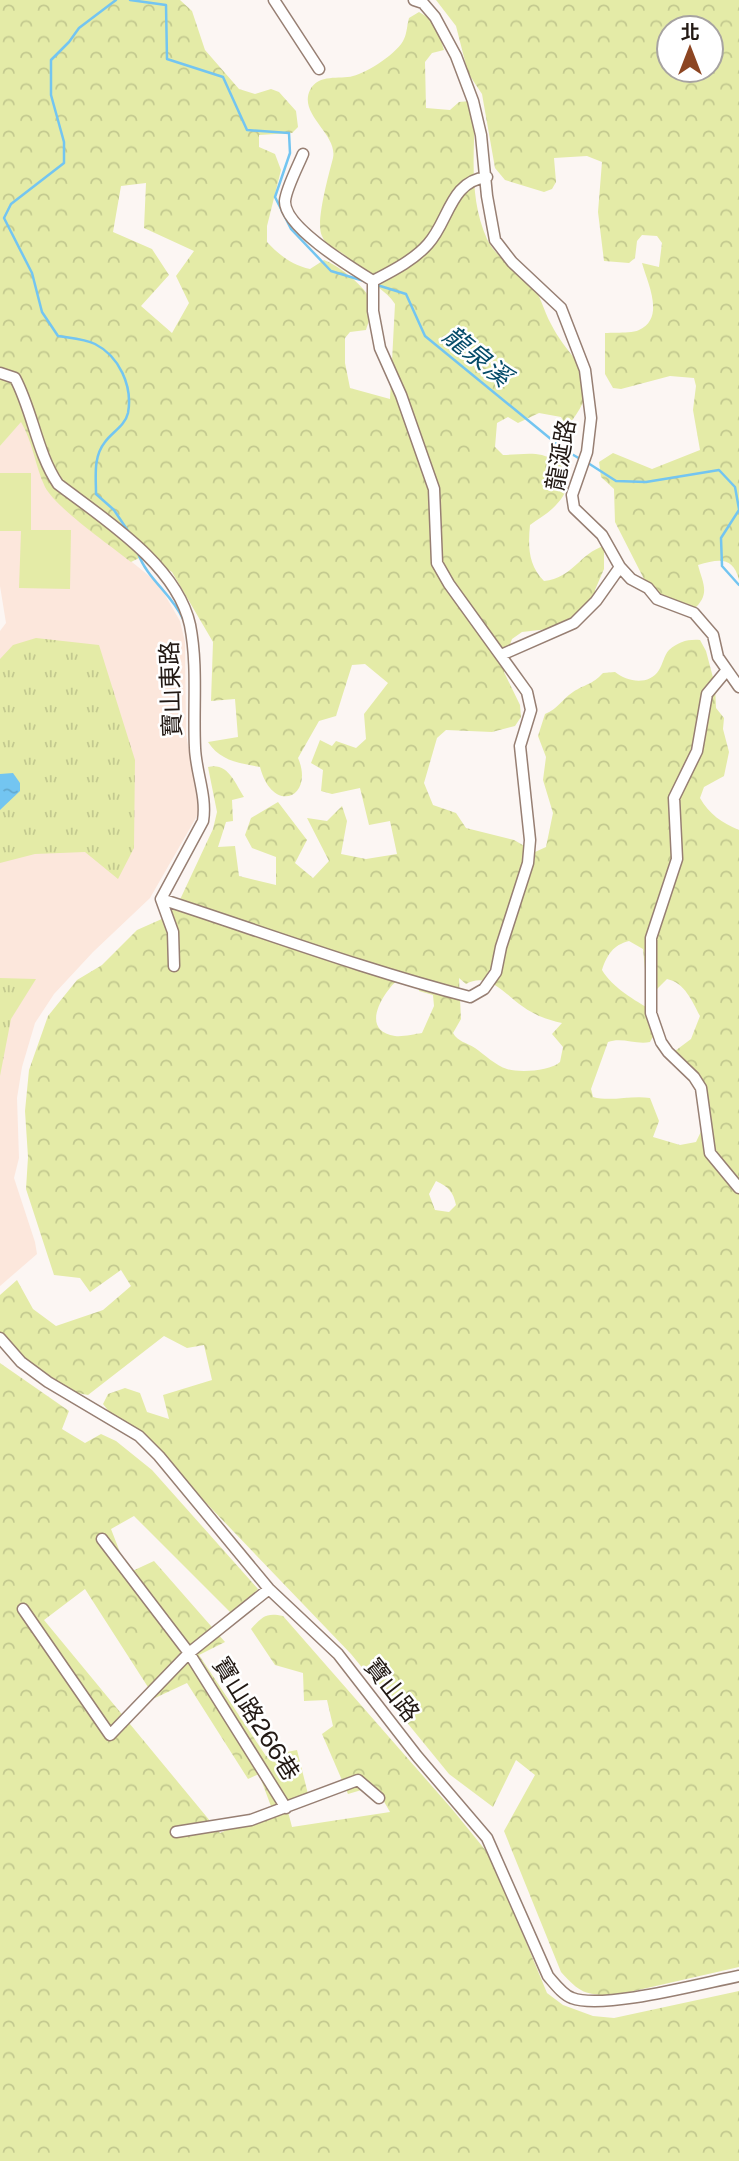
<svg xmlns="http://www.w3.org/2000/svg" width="739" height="2161" font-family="'Public Sans','Noto Sans TC',sans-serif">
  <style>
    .built { fill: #fce7dc }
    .grass { fill: url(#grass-tufts) }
    .forest { fill: url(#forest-crowns); fill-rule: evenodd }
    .pitch { fill: #e4eba7 }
    .water { fill: url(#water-ripples) }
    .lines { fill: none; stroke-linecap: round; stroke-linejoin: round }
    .stream { stroke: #73c5f1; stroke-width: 2.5 }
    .minor-casing { stroke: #977f73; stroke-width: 13 }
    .minor { stroke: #fff; stroke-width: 10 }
    .labels { text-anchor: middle; stroke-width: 5; stroke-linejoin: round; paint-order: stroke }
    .street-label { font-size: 24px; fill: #221914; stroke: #fff }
    .water-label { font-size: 26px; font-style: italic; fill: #064c69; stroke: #fff }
  </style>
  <defs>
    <pattern id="grass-tufts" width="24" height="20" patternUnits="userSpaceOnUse" patternTransform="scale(1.75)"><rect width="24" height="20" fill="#e4eba7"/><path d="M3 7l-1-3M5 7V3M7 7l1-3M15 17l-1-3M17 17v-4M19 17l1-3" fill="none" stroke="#c3c98f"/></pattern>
    <pattern id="forest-crowns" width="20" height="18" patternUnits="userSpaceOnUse" patternTransform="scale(1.75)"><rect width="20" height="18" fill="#e4eba7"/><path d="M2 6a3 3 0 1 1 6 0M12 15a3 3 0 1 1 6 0" fill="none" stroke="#c3c98f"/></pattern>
    <pattern id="water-ripples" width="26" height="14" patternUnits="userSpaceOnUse" patternTransform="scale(1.75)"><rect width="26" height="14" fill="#73c5f1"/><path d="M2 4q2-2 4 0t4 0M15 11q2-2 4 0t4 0" fill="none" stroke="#63a9ce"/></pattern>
  </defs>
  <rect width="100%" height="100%" fill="#fcf6f3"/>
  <!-- built -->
  <path class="built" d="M21,421L30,437L46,488L56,501L158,583L180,621L185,642L186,734L199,806L197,816L150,898L93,952L54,994L35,1023L22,1067L17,1098L19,1158L14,1178L35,1242L37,1254L0,1286V631L6,623L0,586V446Z"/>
  <!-- grass -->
  <path class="grass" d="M36,638L99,645L135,760L134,848L118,879L85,852L35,854L0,863V659L13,645Z
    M0,978L36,979L11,1019L0,1076Z"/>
  <!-- forest -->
  <path class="forest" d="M0,0H180L192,11L205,50L239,89L255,94L271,89L279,92L296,111L298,127L292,133L259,135V147L275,154L281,170L267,226V242C279,255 292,265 310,269L324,260C338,265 373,291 372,307C372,314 368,323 366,330L350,332L345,338V363L350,388L390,399L395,304C386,290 371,284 360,272C355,267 351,260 346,256C338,249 326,247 322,236C315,223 329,174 333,158C338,134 298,115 310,90C319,73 339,80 353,76C367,73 399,52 404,39C407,33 407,25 409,18L419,12C436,21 439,32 444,50L432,53L425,62L426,108L450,110L459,102L471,101L475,112C474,154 469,199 487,239C496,258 515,267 529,282C541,294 543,310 551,324C573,368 610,374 567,427L561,417L539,413L518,423L508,417L497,423L495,447L503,455C515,455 530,452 542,455C568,462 576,485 556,505C549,513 538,519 530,525C528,546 528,565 544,581C573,578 580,553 604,546V569L595,590L596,602L557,628L522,632L512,639L504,661V672L520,705L521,717L515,726L492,732L446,730L437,738L424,783L433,805L456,813L466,828L514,840L535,852L546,847L553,813L543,780L546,757L538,736L545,714C559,708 561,700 573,692C585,684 592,685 603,673L615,672C627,682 649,686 659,670C663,664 664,655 669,650C678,642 688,639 700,640L706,651L715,685L716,708L724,718L723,729L729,752L724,776L704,787L700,798C709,814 722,823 739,830V1967L612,1996C584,1994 580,1993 561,1972L504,1831L535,1775L516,1760L493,1807L449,1774L351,1654L162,1457L114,1418L103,1404L108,1394L125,1388L140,1393L147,1412L169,1419L163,1395L212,1380L204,1345L187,1348L164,1336L88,1395C52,1390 23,1359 0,1333V1295L17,1280L33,1309L56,1326L103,1310L131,1286L121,1270L90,1292L80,1278L54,1275L26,1189L28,1157L25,1111L29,1070L48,1016L77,980L102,965L137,930L164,918L177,906L213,829L217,812L208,767C228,762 235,783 244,797L232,800L233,821L226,822L218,847L235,846L239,876L276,885V857L252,848L245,835L251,818L278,802L307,840L295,863L313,878L329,861L307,818L327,821L342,806L347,821L341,854L366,859L397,854L390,821L369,825L360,788L332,794L321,791L323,770L311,763L320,740L332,746L336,741L356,748L366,739L364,714L388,683L365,664L352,665L336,716L319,721L298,758C315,797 273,816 260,767C239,763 220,761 208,742L238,737L235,699L211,701L213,642L172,572L145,555L131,562C111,546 56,508 45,487C35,466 33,442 21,422L0,446ZM146,183L144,228L194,251L176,276L189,303L172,333L141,306L169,275L152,249L113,232L121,186ZM629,941L643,949L647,990L655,991L667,979C685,983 692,1001 700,1016L691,1039L671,1054L704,1103L707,1119L696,1142L680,1145L653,1137L659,1121L650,1098C631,1095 611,1102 593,1097L591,1089L608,1042C622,1037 636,1045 650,1042L654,1035L652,1010C635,1001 612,987 602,970C607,955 613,945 629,941ZM400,978L418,980L419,991L433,995L434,1006L422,1033C414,1034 403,1037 395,1036C358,1031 384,990 400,978ZM459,978L466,984C488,971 505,994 522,1006C534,1015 548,1020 562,1023L552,1034L563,1047L560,1062C550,1071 520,1073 507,1069C496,1066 484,1054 475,1048C466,1042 458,1042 453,1033L461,1019ZM436,1181C449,1187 453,1192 456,1205L449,1212L435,1210L429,1194Z
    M436,0H739V580C733,556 719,559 698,565C703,584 711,594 693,610L657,594L645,581L615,522L614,489L601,477L599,462L613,453L652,469L700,450L693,410L696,386L694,378L670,376L621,389L613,388L605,374V333C615,332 630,334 639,330C666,318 647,282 642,263L659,267L662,243L657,236L642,235L637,241L635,258L629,263L604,261L598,212L602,162L587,156L554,158L556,182L552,189L544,192L505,180L495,168L482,94L468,73L456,26ZM669,28H711V70H669Z
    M0,1363L69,1411L62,1429L85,1443L101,1434L116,1441L152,1470L258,1589L234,1616L134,1516L111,1529L128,1573L154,1561L225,1642L199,1655L266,1756L297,1750L309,1798L286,1804L292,1827L390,1812L375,1786L348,1794L322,1734L333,1726L327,1700L304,1701L303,1673L275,1665L251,1629C262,1617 266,1612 283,1616L452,1809L491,1857L547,1993L563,2005L593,2016L614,2018L739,1991V2161H0ZM85,1589L155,1698L187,1683L248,1779L259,1774L272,1809L220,1833L44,1620Z"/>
  <!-- pitch -->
  <path class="pitch" d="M0,473H31V530H71L70,589L19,588L21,531H0Z"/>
  <!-- water -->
  <path class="water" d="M13,773L20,783V791L0,810V774Z"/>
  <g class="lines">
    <!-- stream -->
    <path class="stream" d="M116,0L79,28L69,42L51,60V95L64,142V163L11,204L4,218L32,273L42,312L58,336C70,338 85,339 95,344C119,356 133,386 128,413C125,426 112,432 105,442C93,457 96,476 96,494L114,510L128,531
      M130,0L166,5L167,59L223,77L247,130L289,133L290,153L275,197L291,229L331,271L364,281
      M377,285L406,294L425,336L563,449L582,460
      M588,463L616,481L646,482L719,470L735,487L739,509
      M739,510L721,538L722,566L739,585
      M138,553C147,579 172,594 183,619"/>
    <defs>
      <path id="minor" d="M274,0L319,69
        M414,0L423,3L435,17L456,56L473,101L481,135L487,196L495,240L512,262L561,308L585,370L591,418L587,452L572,495L574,508L602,535L620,567L631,579L648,588L657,599L694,613L713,635L718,657L739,687
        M303,154C298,166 286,189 285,201C284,227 352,268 373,281C392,271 414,260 428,244C449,221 450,181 487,177
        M0,373L15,378C33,412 37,453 58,484C104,519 177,565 190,625C198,666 193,707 195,748C196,773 207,796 203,821L161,899
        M501,655L574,623L596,601L620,567
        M727,670L707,694L697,751L674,798L677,859L651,938V1013L661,1042L668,1052L694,1077L701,1088L710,1153L739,1188
        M161,899C263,932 365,970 470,997L484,989L496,972L501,947L528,863L530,840L520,746L531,710L527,692L449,584L437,563L434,489L401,395L380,348L373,311V281
        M161,899L173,932L174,966
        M0,1338L21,1362L48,1382L139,1436L159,1456L269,1589L338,1654L417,1756L487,1838L548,1976C555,1984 563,1995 572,1998C603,2010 703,1983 739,1976
        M102,1539L189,1653L286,1808
        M23,1609L110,1735L189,1653L269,1589
        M176,1832L251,1820L358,1780L379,1798"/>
    </defs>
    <!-- minor casing -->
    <use href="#minor" class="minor-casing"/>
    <!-- minor -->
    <use href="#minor" class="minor"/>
  </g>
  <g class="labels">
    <!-- street labels -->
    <g class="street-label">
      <text transform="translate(561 455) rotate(-80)" y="8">龍涎路</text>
      <text transform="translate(171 689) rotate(-92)" y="8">寶山東路</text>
      <text transform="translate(392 1690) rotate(52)" y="8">寶山路</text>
      <text transform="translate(256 1719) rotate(58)" y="8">寶山路266巷</text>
    </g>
    <!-- water labels -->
    <g class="water-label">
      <text transform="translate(477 356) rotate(39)" y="9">龍泉溪</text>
    </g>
  </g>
  <!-- north arrow -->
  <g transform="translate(690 49)"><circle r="33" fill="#ffffff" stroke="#a7a3a1" stroke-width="2"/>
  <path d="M0-5L12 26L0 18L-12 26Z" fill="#8c4522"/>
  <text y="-10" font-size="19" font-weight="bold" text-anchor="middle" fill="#221914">北</text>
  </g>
</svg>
